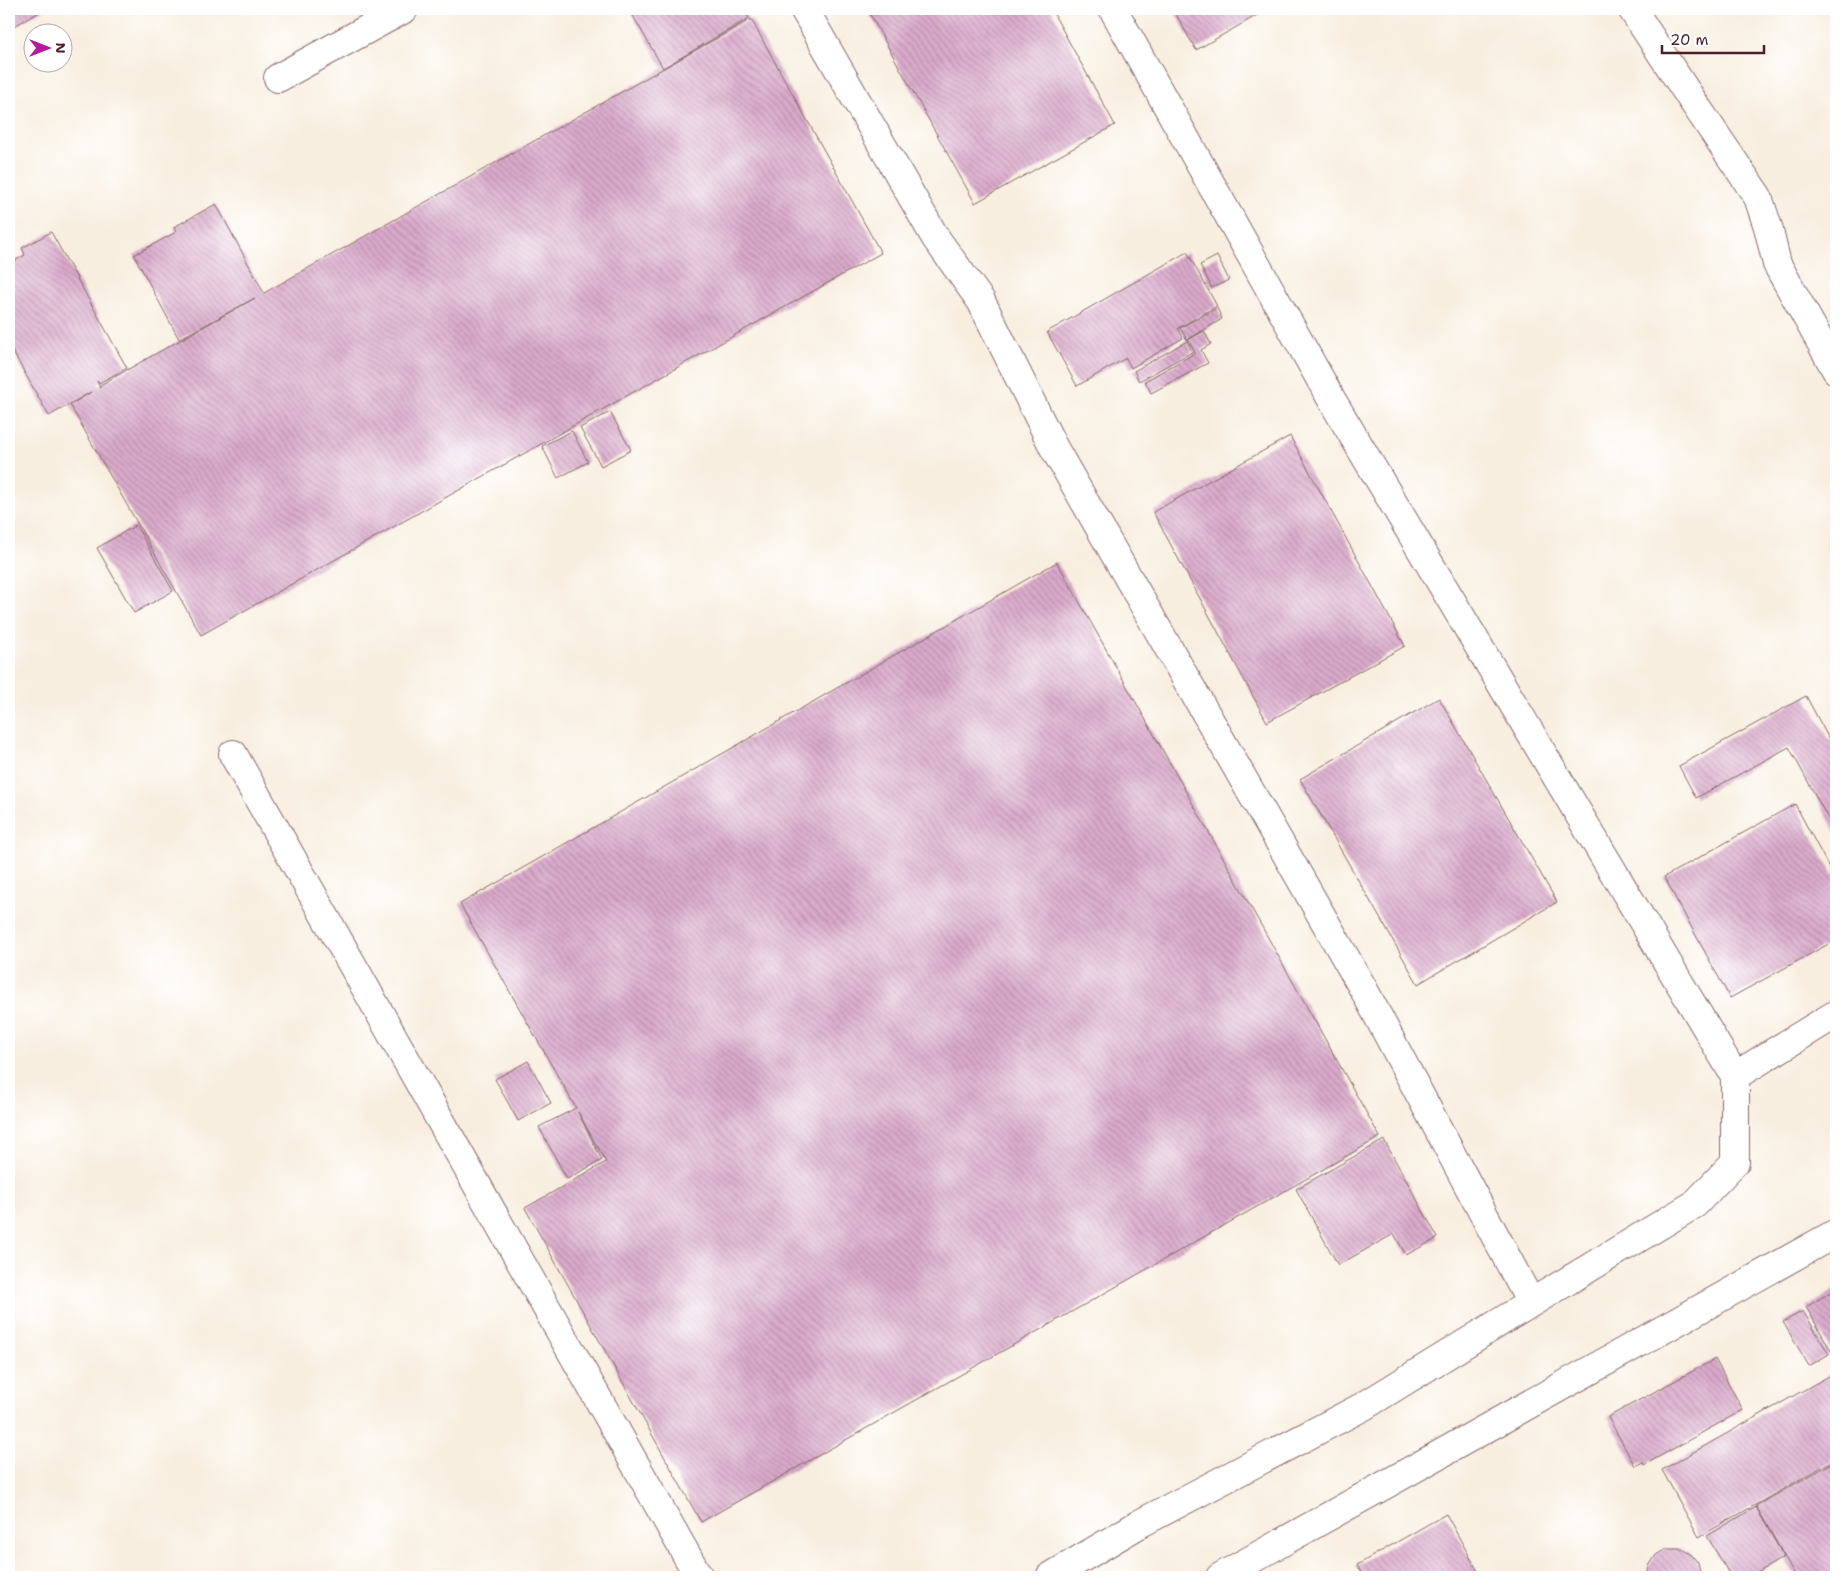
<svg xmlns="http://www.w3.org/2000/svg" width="1845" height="1586" font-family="'Shantell Sans',sans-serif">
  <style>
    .building { fill: url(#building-back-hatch) }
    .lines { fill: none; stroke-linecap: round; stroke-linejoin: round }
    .minor-casing { stroke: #87676a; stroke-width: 30 }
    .minor { stroke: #fff; stroke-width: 28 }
  </style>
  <defs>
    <pattern id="building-back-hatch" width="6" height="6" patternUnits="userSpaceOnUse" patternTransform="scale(1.25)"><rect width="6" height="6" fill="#daaacb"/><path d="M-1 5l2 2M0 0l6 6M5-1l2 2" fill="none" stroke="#b38aa5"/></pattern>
  </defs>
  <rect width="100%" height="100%" fill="#fff"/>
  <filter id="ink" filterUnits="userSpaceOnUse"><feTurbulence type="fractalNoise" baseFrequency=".02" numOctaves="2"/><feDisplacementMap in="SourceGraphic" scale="10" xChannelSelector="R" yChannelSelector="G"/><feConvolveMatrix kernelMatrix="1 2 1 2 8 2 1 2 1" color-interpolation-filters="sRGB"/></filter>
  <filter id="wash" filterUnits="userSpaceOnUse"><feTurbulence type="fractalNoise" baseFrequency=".0096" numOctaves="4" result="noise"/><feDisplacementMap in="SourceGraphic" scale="20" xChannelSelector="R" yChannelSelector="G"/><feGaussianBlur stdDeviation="1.12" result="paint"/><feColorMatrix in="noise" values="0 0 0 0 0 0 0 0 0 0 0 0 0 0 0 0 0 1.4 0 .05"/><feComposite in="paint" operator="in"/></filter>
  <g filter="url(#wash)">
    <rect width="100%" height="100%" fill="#f8eedf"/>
    <g id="blocks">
      <!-- building -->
      <path class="building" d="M9,9H45L9,29Z
        M629,9H744L749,18L663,68Z
        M867,9H1051L1115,125L975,203Z
        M1173,9H1268L1196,50Z
        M751,19L881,253L201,635L70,405L91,392L49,416L9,345V264L25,255L22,248L51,232L127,368L99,383L97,381L100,388V385L255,298L179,339L134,255L176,232L174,227L216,204L264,293Z
        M1187,252L1217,306L1178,328L1183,338L1131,368L1126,358L1077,386L1047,332Z
        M1217,256L1229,280L1212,288L1200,265Z
        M1217,308L1222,319L1187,340L1180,328Z
        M1204,331L1211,344L1201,350L1208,363L1151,393L1145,381L1195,353L1188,340Z
        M1187,341L1192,352L1139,381L1134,371Z
        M610,412L631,450L601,466L580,428Z
        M572,431L588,462L558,478L542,446Z
        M1290,436L1405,646L1267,722L1153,512Z
        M136,525L173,591L134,613L97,548Z
        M1057,562L1380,1137L701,1522L525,1208L606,1162L578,1112L602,1160L567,1179L539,1127L576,1108L460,904Z
        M1806,696L1836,752V833L1789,747L1696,798L1679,766Z
        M1439,698L1557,902L1418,984L1300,779Z
        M1795,804L1833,875L1836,873V940L1730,998L1664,877Z
        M528,1061L551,1103L518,1121L495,1079Z
        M1384,1140L1438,1238L1406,1255L1394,1234L1338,1265L1296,1189Z
        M1836,1289V1350L1832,1352L1806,1307Z
        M1803,1311L1829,1354L1809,1366L1783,1322Z
        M1715,1359L1743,1410L1644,1465L1643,1462L1635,1466L1608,1417Z
        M1836,1372V1459L1699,1537L1662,1470Z
        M1836,1461V1577H1796L1756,1506Z
        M1756,1507L1784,1557L1750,1577H1731L1707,1536Z
        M1446,1514L1481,1577H1446L1443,1572L1434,1577H1364L1357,1565Z
        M1666,1549H1678L1690,1553L1698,1563L1701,1577H1647L1649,1566L1656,1555Z"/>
    </g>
  </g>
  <g filter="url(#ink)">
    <use href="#blocks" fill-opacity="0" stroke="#87676a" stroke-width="1"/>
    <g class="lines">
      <defs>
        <path id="minor" d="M804,9L935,237L981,301L1054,448L1364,990L1531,1303
          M1113,9L1333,402L1735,1076
          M1632,9L1694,103L1758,197L1768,227L1777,264L1836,370
          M278,78L404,9
          M233,754L699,1577
          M1050,1577L1141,1523L1364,1406L1531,1303L1695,1204L1735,1162V1076L1836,1014
          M1220,1577L1836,1233"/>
      </defs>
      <!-- minor casing -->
      <use href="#minor" class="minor-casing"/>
      <!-- minor -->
      <use href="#minor" class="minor"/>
    </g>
  </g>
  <!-- margin -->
  <rect width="1845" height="1586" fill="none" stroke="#fff" stroke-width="30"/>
  <!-- north arrow -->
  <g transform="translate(48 48) rotate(90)"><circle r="24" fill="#ffffff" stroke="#b7a5aa"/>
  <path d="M0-4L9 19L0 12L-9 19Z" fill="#b5179e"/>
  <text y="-8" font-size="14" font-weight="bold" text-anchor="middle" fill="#4a1f2b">N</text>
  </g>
  <!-- scale -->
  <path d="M1662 45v8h102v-8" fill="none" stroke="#4a1f2b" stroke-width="2.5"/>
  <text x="1670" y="45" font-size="15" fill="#4a1f2b" stroke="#ffffff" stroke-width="4" paint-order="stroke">20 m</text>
</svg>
